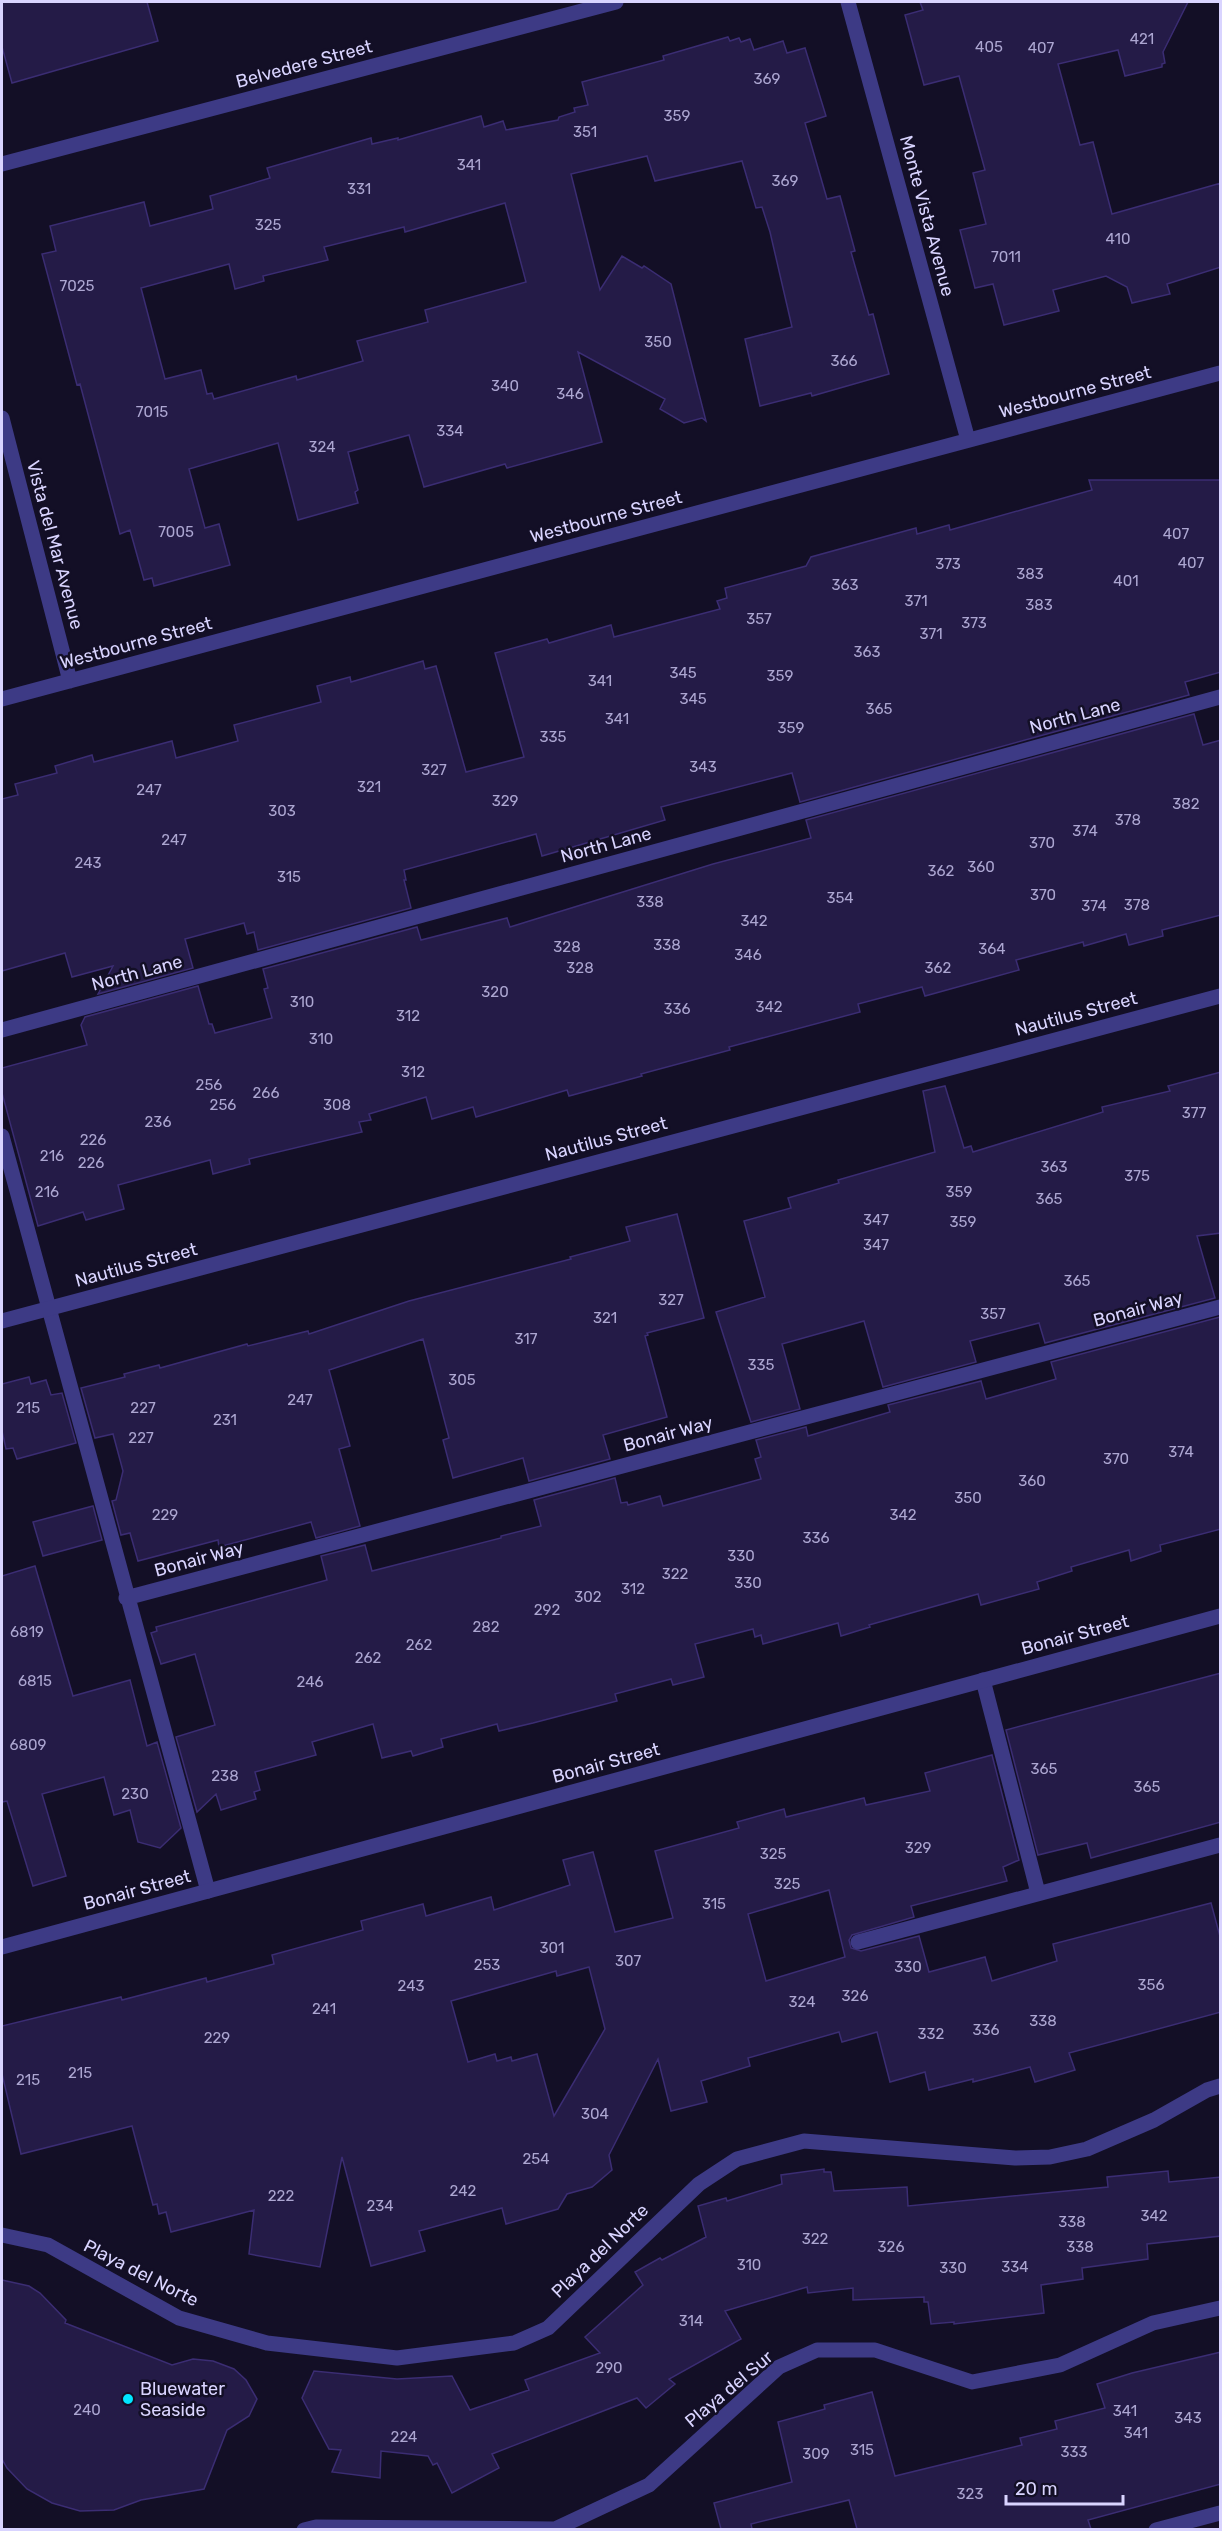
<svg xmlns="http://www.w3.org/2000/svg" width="1222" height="2531" font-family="Rubik,sans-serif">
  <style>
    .building { fill: #241b47; stroke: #3b2d73; stroke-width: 1.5; fill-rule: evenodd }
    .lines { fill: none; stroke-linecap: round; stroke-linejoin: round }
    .service { stroke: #3d3a85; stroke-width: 15 }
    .minor { stroke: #3d3a85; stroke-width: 15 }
    .tertiary { stroke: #3d3a85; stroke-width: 15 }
    .poi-dot { fill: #00e5ff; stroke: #130f26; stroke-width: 2 }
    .labels { text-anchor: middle; stroke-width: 5; stroke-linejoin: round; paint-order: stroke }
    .number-label { font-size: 15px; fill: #aca6d1 }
    .street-label { font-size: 18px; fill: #d9d4ff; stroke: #130f26 }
    .poi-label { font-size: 18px; fill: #d9d4ff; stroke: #130f26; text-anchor: start }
  </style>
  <rect width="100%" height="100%" fill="#130f26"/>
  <!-- building -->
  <path class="building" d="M2,2H147L158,41L12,83L2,47Z
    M920,2H1188L1163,52L1165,63L1162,64V67L1125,76L1118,50L1058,64L1080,145L1093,142L1112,214L1221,183V267L1167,284L1170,294L1132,303L1127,287L1106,276L1053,290L1059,311L1004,325L993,284L975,288L960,230L986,224L973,173L985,170L959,76L924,85L905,15L923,10Z
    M728,37L730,41L739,38L741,42L750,39L754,50L783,41L787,53L805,48L826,116L805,123L827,199L840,196L855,251L851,252L869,315L873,314L889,374L812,396L811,393L760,406L745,339L792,327L770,232L762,207L756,208L742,161L655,181L647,156L571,174L600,290L622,256L642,268L644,266L671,284L706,421L702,418L684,423L660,409L665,399L578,352L602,442L507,468L505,464L424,487L409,435L348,452L358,490L355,492L358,503L298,520L278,443L189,469L205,528L219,524L230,565L154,586L152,578L144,580L130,530L120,534L80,384L77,385L42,254L56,251L50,226L144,202L150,226L213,209L210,196L270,178L267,168L371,138L372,144L398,138V140L481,116L484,127L503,121L506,130L558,120L559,117L575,112L574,108L588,105L582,82L664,60L663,56ZM505,203L526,282L425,310L428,322L357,341L363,361L297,380L296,376L214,399L212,393L207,394L201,370L165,379L141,288L229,264L235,289L264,281L263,276L328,260L324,247L404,227L405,232Z
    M1089,480H1221V672L1185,682L1189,695L800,802L792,773L661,807L665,820L542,856L536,834L404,870L406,880H404L411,908L258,950L254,932L247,934L244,923L185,939L193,968L98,994L113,966L72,977L65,953L2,971V799L18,795L15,784L57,773L55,766L92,755L94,762L172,741L176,758L238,741L234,725L321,702L317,686L350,677L351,682L423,661L425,669L436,666L466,772L524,757L495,653L547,639L549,643L611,625L614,637L720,609L717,601L727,598L725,588L806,566L811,557L916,528L917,534L949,525L950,530L1092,490Z
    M1194,714L1203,745L1221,740V915L1162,930L1163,936L1129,945L1126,934L1084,946L1083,942L1016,960L1019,970L925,996L922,987L858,1004L860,1012L729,1047L730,1050L641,1074L642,1076L569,1096L567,1090L476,1117L473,1107L432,1119L426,1097L369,1114L371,1120L359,1122L362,1132L249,1159L250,1164L213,1174L210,1160L118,1185L124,1209L86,1220L83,1212L38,1226L2,1093V1068L87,1045L81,1025L85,1017L198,986L209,1024H212L215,1033L272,1018L264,989L268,988L263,969L417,927L421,940L507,918L510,927L713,864L811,838L806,820Z
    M1221,1072V1233L1197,1236L1215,1298L1045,1343L1039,1323L970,1341L976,1362L883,1387L864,1321L782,1344L800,1409L751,1422L716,1312L765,1297L744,1221L791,1208L788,1198L839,1183L838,1180L935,1152L923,1091L945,1086L964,1148L971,1146L973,1152L1103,1112L1102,1107L1170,1091L1168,1086Z
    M677,1214L704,1318L647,1333L648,1335L645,1336L667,1417L603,1435L610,1459L529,1481L523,1458L453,1478L443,1440L449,1438L423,1339L329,1370L350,1446L339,1449L360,1526L316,1538L311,1522L219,1547L218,1540L138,1561L130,1533L121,1535L112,1501L116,1500L123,1471L113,1434L95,1438L81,1388L125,1377L124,1374L159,1365L160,1368L247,1344L248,1346L308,1331L309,1334L409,1301L571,1259L570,1257L630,1241L626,1227Z
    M1220,1317L1221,1529L1160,1545L1161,1551L1131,1561L1129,1550L1071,1567L1072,1571L1037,1582L1039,1589L981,1605L978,1594L869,1625L870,1627L841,1636L838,1623L763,1644L761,1635L755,1637L753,1629L695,1644L704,1677L673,1685L671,1679L615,1694L617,1701L533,1723L499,1731L497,1724L441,1739L443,1747L413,1756L411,1751L382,1758L373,1724L312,1742L316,1755L255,1772L260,1790L254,1792L256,1799L221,1810L216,1794L197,1812L176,1737L215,1725L195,1654L161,1664L151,1633L157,1631L156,1627L327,1580L321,1556L365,1545L372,1571L501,1538V1536L541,1526L534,1500L615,1478L621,1503L627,1502L628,1505L660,1496L663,1506L761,1479L755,1459L761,1457L756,1440L806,1427L808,1436L890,1412L888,1405L981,1381L986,1399L1056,1379L1051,1362Z
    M29,1377L31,1384L46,1380L51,1395L62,1393L76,1443L17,1459L13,1448L6,1449L2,1431V1384Z
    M93,1506L102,1540L43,1556L33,1522Z
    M35,1566L73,1696L130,1680L147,1746L157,1742L181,1828L160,1848L138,1842L130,1810L114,1815L104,1777L42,1794L66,1876L33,1886L7,1801L2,1802V1576Z
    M1221,1673V1822L1091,1858L1087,1843L1038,1855L1006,1730Z
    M992,1755L1019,1860L1003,1867L1007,1881L911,1906L914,1917L852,1935L849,1940L851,1948L861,1951L919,1936L929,1972L985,1957L992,1981L1057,1961L1053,1944L1211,1903L1221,1940V2012L1069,2053L1075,2070L1035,2082L1030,2067L973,2082V2079L929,2090L925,2072L890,2082L877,2032L842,2042L839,2032L748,2058L750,2066L701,2081L707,2102L671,2111L658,2059L609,2155L612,2170L592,2187L567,2194L558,2209L506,2224L502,2208L419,2231L425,2251L371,2266L342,2157L320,2267L249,2254L254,2210L171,2232L166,2212L159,2214L157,2204L153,2205L132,2126L21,2154L2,2074V2026L121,1997L122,2000L206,1978L207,1982L274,1964L272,1955L363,1930L361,1921L423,1904L426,1916L491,1897L494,1910L570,1885L563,1860L593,1852L615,1932L673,1918L655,1851L739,1828L737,1822L784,1809L786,1817L864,1798L866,1805L930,1791L925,1773ZM829,1890L845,1957L766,1981L748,1914ZM589,1967L605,2029L554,2116L537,2054L512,2061L511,2057L497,2061L495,2054L468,2062L451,2001L556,1971L557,1976Z
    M824,2169V2172H831L834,2191L907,2187L908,2206L1108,2187L1107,2177L1168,2171L1169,2182L1221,2177V2236L1147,2244L1148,2259L1082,2268L1083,2279L1041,2285L1044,2313L954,2324V2322L931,2324L928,2302H924V2297L853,2300V2288L808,2293L807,2287L725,2311L741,2339L669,2379L675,2384L646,2408L637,2398L492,2454L499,2468L452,2493L437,2463L433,2465L428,2456L381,2451L380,2478L332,2472L341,2450L329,2449L302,2398L314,2371L397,2379L452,2376L470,2410L529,2390L525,2380L600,2353L585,2337L643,2285L635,2272L660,2258L662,2260L706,2237L698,2206L726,2198L727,2201L782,2184L781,2175Z
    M2,2280L29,2286L40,2293L66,2320L65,2323L172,2365L193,2359L213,2361L234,2369L246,2380L257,2399L249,2416L227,2430L204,2489L141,2500L114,2510L80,2511L52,2503L27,2489L7,2468L2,2459Z
    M1221,2352V2484L1088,2520L1091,2529H857L849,2500L751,2524L752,2529H721L714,2503L792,2482L778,2422L825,2409L824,2405L872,2392L895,2476L1022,2445L1020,2438L1057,2429L1055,2421L1105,2408L1097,2384L1132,2373Z"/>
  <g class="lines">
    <!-- service -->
    <path class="service" d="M2,1030L1220,697
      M2,1136L208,1891
      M126,1598L1220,1307
      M983,1680L1038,1893
      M858,1942L1220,1845
      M1156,2530L1220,2513"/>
    <!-- minor -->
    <path class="minor" d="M848,2L968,440
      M2,164L616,2
      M2,418L70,681
      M2,699L1220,373
      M2,1947L1220,1616
      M2,2235L48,2245L179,2318L267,2343L397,2358L514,2343L548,2328L699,2184L737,2159L804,2141L1015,2158L1050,2157L1087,2149L1154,2120L1207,2090L1220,2086
      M304,2530L316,2527L555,2529L649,2485L779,2367L817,2350H875L972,2382L1060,2365L1153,2323L1220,2308"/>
    <!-- tertiary -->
    <path class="tertiary" d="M2,1321L1220,996"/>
  </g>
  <!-- markers -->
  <circle class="poi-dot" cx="128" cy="2399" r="6"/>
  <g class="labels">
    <!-- number labels -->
    <g class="number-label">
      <text x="1142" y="44">421</text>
      <text x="989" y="52">405</text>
      <text x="1041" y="53">407</text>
      <text x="767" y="84">369</text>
      <text x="677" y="121">359</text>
      <text x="585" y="137">351</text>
      <text x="469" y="170">341</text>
      <text x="785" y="186">369</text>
      <text x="359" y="194">331</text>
      <text x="268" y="230">325</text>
      <text x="1118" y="244">410</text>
      <text x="1006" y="262">7011</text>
      <text x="77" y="291">7025</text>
      <text x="658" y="347">350</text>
      <text x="844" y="366">366</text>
      <text x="505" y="391">340</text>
      <text x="570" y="399">346</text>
      <text x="152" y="417">7015</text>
      <text x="450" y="436">334</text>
      <text x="322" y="452">324</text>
      <text x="176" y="537">7005</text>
      <text x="1176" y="539">407</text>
      <text x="1191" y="568">407</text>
      <text x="948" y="569">373</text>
      <text x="1030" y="579">383</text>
      <text x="1126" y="586">401</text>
      <text x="845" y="590">363</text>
      <text x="916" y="606">371</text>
      <text x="1039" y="610">383</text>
      <text x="759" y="624">357</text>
      <text x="974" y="628">373</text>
      <text x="931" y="639">371</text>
      <text x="867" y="657">363</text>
      <text x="683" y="678">345</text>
      <text x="780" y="681">359</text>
      <text x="600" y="686">341</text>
      <text x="693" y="704">345</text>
      <text x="879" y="714">365</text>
      <text x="617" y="724">341</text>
      <text x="791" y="733">359</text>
      <text x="553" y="742">335</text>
      <text x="703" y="772">343</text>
      <text x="434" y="775">327</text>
      <text x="369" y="792">321</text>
      <text x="149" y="795">247</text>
      <text x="505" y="806">329</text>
      <text x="1186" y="809">382</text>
      <text x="282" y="816">303</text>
      <text x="1128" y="825">378</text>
      <text x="1085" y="836">374</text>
      <text x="174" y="845">247</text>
      <text x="1042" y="848">370</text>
      <text x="88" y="868">243</text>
      <text x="981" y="872">360</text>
      <text x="941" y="876">362</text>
      <text x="289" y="882">315</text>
      <text x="1043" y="900">370</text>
      <text x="840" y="903">354</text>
      <text x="650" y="907">338</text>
      <text x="1137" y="910">378</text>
      <text x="1094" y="911">374</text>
      <text x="754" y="926">342</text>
      <text x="667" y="950">338</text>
      <text x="567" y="952">328</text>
      <text x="992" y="954">364</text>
      <text x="748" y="960">346</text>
      <text x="580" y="973">328</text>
      <text x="938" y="973">362</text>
      <text x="495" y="997">320</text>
      <text x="302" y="1007">310</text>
      <text x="769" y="1012">342</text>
      <text x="677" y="1014">336</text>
      <text x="408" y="1021">312</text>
      <text x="321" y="1044">310</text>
      <text x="413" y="1077">312</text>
      <text x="209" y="1090">256</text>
      <text x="266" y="1098">266</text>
      <text x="223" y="1110">256</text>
      <text x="337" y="1110">308</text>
      <text x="1194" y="1118">377</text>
      <text x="158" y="1127">236</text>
      <text x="93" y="1145">226</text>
      <text x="52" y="1161">216</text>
      <text x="91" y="1168">226</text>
      <text x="1054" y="1172">363</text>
      <text x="1137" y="1181">375</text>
      <text x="47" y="1197">216</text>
      <text x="959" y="1197">359</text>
      <text x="1049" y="1204">365</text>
      <text x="876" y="1225">347</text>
      <text x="963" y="1227">359</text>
      <text x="876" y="1250">347</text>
      <text x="1077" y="1286">365</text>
      <text x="671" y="1305">327</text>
      <text x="993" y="1319">357</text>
      <text x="605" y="1323">321</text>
      <text x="526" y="1344">317</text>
      <text x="761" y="1370">335</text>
      <text x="462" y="1385">305</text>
      <text x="300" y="1405">247</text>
      <text x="28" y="1413">215</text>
      <text x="143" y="1413">227</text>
      <text x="225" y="1425">231</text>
      <text x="141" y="1443">227</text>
      <text x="1181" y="1457">374</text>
      <text x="1116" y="1464">370</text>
      <text x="1032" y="1486">360</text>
      <text x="968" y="1503">350</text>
      <text x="165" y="1520">229</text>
      <text x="903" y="1520">342</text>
      <text x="816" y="1543">336</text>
      <text x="741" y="1561">330</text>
      <text x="675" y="1579">322</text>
      <text x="748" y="1588">330</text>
      <text x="633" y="1594">312</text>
      <text x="588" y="1602">302</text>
      <text x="547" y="1615">292</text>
      <text x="486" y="1632">282</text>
      <text x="27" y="1637">6819</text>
      <text x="419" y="1650">262</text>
      <text x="368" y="1663">262</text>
      <text x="35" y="1686">6815</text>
      <text x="310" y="1687">246</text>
      <text x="28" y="1750">6809</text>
      <text x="1044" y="1774">365</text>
      <text x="225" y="1781">238</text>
      <text x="1147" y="1792">365</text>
      <text x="135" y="1799">230</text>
      <text x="918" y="1853">329</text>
      <text x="773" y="1859">325</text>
      <text x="787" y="1889">325</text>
      <text x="714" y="1909">315</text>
      <text x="552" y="1953">301</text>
      <text x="628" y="1966">307</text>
      <text x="487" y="1970">253</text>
      <text x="908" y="1972">330</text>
      <text x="1151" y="1990">356</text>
      <text x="411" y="1991">243</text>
      <text x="855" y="2001">326</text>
      <text x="802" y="2007">324</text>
      <text x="324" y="2014">241</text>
      <text x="1043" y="2026">338</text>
      <text x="986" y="2035">336</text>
      <text x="931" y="2039">332</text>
      <text x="217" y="2043">229</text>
      <text x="80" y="2078">215</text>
      <text x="28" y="2085">215</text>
      <text x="595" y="2119">304</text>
      <text x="536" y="2164">254</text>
      <text x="463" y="2196">242</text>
      <text x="281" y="2201">222</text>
      <text x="380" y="2211">234</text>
      <text x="1154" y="2221">342</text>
      <text x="1072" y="2227">338</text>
      <text x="815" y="2244">322</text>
      <text x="891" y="2252">326</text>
      <text x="1080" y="2252">338</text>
      <text x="749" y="2270">310</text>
      <text x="1015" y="2272">334</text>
      <text x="953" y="2273">330</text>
      <text x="691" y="2326">314</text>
      <text x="609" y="2373">290</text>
      <text x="87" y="2415">240</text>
      <text x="1125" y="2416">341</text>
      <text x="1188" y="2423">343</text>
      <text x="1136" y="2438">341</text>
      <text x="404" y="2442">224</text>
      <text x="862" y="2455">315</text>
      <text x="1074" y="2457">333</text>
      <text x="816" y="2459">309</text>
      <text x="970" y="2499">323</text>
    </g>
    <!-- street labels -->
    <g class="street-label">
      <text transform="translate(304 64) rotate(-15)" y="6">Belvedere Street</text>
      <text transform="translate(927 216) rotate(75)" y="6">Monte Vista Avenue</text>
      <text transform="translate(1075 392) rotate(-15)" y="6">Westbourne Street</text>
      <text transform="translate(606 517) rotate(-15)" y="6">Westbourne Street</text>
      <text transform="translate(55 545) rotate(75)" y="6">Vista del Mar Avenue</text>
      <text transform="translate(136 643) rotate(-15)" y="6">Westbourne Street</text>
      <text transform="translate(1075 716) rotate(-15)" y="6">North Lane</text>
      <text transform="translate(606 845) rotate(-15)" y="6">North Lane</text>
      <text transform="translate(137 973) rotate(-15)" y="6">North Lane</text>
      <text transform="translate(1076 1014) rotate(-15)" y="6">Nautilus Street</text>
      <text transform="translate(606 1139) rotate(-15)" y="6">Nautilus Street</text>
      <text transform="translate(136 1265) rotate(-15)" y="6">Nautilus Street</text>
      <text transform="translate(1138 1309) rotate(-15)" y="6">Bonair Way</text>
      <text transform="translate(668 1434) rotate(-15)" y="6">Bonair Way</text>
      <text transform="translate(199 1559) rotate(-15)" y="6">Bonair Way</text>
      <text transform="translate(1075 1635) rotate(-15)" y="6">Bonair Street</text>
      <text transform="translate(606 1763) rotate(-15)" y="6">Bonair Street</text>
      <text transform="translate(137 1890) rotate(-15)" y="6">Bonair Street</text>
      <text transform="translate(600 2251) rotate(-44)" y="6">Playa del Norte</text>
      <text transform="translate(141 2273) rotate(27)" y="6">Playa del Norte</text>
      <text transform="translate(729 2389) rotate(-40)" y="6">Playa del Sur</text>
    </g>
    <!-- poi labels -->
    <g class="poi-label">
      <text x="140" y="2395">Bluewater<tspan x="140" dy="21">Seaside</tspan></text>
    </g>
  </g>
  <!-- border -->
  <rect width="1222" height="2531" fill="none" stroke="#d9d4ff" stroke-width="6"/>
  <!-- scale -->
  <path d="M1006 2495v9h117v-9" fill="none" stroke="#d9d4ff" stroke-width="3"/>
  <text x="1015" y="2495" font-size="18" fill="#d9d4ff" stroke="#130f26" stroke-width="4.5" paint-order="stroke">20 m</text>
</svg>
